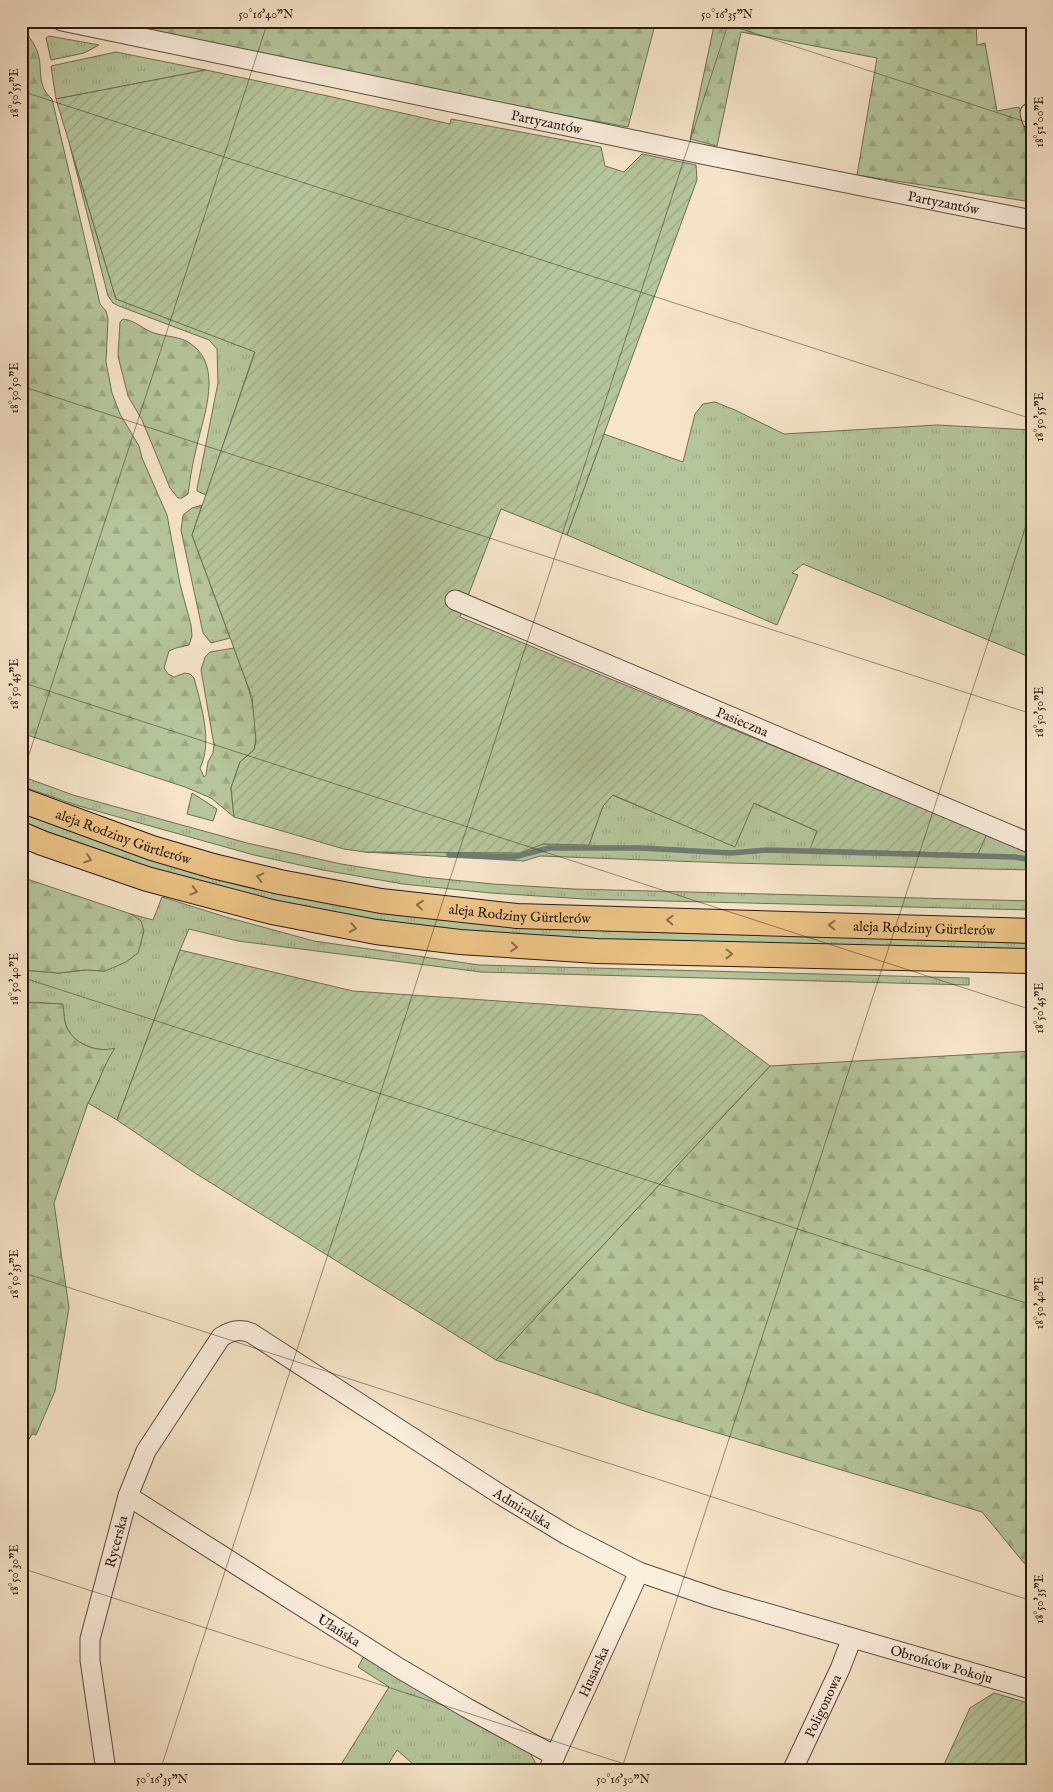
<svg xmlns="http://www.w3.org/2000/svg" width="1053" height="1792" font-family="'IM FELL English',serif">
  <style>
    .grass { fill: url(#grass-tufts); stroke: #6e7058 }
    .forest { fill: url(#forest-firs); stroke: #6e7058 }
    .garden { fill: url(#garden-furrows); stroke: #6e7058 }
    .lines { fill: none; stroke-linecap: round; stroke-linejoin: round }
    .stream { stroke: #6e7d75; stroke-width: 5.5 }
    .minor-casing { stroke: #5b4d42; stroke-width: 21 }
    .major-casing { stroke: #271a14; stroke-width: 26 }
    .minor { stroke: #faeedd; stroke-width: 19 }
    .major { stroke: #ecc285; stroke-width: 24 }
    .oneway { stroke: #8a6e4c }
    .ticks { fill: none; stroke: #271a14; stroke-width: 1; stroke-opacity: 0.45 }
    .labels { text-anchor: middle; stroke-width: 5; stroke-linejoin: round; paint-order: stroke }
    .street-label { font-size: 14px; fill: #271a14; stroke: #faeedd }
    .neatline { fill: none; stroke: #271a14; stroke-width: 2 }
    .ticks-label { font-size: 12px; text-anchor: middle; fill: #271a14 }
  </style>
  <defs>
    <pattern id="grass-tufts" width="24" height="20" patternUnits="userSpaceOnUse" patternTransform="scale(1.25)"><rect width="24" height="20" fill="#b6c69c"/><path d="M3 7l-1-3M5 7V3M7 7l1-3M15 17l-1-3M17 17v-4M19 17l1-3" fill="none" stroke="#9caa86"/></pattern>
    <pattern id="forest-firs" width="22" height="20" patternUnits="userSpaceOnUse" patternTransform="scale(1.25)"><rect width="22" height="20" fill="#b6c69c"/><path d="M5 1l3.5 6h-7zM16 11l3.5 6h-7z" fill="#9caa86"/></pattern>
    <pattern id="garden-furrows" width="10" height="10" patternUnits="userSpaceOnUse" patternTransform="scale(1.25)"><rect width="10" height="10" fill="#b6c69c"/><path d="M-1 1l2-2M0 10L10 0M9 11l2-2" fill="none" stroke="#9caa86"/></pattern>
  </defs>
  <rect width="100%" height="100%" fill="#f7e5ca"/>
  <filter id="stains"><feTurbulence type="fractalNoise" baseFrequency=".004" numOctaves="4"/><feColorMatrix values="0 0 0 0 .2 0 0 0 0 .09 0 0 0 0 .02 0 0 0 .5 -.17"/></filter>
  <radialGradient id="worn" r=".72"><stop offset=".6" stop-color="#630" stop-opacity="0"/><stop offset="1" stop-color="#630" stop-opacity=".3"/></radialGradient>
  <!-- grass -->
  <path class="grass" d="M49,36L99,45L84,53L51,60L46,38Z
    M116,52L206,70L56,99L51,66Z
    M70,146L116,299L255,351L206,495L197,491V489L218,383L217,349L209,340L119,306L113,303L108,296Z
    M715,402L735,410L784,434L937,425L1032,430V658L803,564L792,573L798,575L777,625L567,535L604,434L683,462L695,414L703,404Z
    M21,776L73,795L247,843L341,864L423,877L493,884L574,889L1032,901V910L585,899L491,893L403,884L323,870L254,855L79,806L21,786Z
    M192,793L217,809L213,821L187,814Z
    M612,795L734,846L753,803L817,831L811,848L987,834L1032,854V870L729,863L540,856L524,861L365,852L515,853L543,844H589L603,806Z
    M21,811L126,850L619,931L1032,941V951L567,940L411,926L283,904L158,871L21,822Z
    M162,897L226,917L314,941L479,965L969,978V985L481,972L238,941L189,929L180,950L117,1120L88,1103C98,1085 103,1066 114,1049C97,1052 75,1045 67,1028C64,1022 64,1012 62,1004L21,1002V970L59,973L85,970L105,971L141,921L131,914L153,920Z
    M364,1656L530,1753L535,1762L536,1771H421L397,1750L384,1771H337L389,1687L358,1667Z"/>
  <!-- forest -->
  <path class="forest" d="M63,21H656L628,127L215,52Z
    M715,21H976L977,45L985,43L997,111L1019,107L1032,157V202L857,175L877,58L741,32L717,146L690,139Z
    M21,27C27,34 34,42 37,51C44,69 35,84 52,99L100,304L106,311L108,319L106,362L112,393L120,414L139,446L142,458L167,515L180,584L191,625L192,636L189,645L176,648L169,651L164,668L168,674L174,677L185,673L190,674L194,678C201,705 213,742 200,768L204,777L206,775L208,762L213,753L214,745L201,670L205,657L210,652L234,648C245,679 262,717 254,750L240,762L231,788L234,817L211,798L185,787L21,733Z
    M123,319C137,321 142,329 154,333C166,337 181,336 191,344C223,366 204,415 197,445C193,461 190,478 188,494L182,498H178L170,488L142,420L128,396L118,356L120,322Z
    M202,505L192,535L230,638L211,643L203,633L181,530L183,515L192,508Z
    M21,877L131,914L141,921L144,931L138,953L126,962L105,971L85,970L59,973L21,970Z
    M21,1002L63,1004C64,1012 64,1022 67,1028C75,1045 98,1053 115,1048C103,1066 98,1085 88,1103L54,1203L69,1308L55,1391L36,1435L32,1434L21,1453Z
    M1032,1051V1565L1024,1563L982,1512L644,1411L496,1360L770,1066Z"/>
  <!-- garden -->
  <path class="garden" d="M206,70L337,98L450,124L451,119L601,147L605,166L624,172L642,154L696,165L697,180L567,535L501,509L460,617L987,834L978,854L810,849L817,831L754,803L735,847L613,795L603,806L589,845L543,844L520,853L365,852L344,849L234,817L231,788L240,762L254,750L256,741L252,697L192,535L255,352L116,299L56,99Z
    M180,950L353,991L702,1015L770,1066L496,1360L195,1173L117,1120Z
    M994,1693L1032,1704V1771H941L970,1708Z"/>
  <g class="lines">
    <!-- stream -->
    <path class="stream" d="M449,855L514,857L549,848H641L731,853L767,850L1015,857L1026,859L1032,862"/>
    <defs>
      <g id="minor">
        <path id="s1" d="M62,21L706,155L1032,220"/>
        <path d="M1032,112L1030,113L1032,120"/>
        <path id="s2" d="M455,600L1032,844"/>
        <path id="s3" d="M128,1496L399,1668L467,1708L555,1756"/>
        <path id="s4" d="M106,1771L90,1660V1639L128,1496L146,1451L221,1337C231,1331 240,1328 251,1333L501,1495L567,1535L639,1572L718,1599L1032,1690"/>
        <path id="s5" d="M548,1771L639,1572"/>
        <path id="s6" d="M792,1771L840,1669L852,1638"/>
      </g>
      <g id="major">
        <path id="s7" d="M21,800L152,848L213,866L280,882L381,901L517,916L1032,931"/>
        <path d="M21,834L42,843L147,879L272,912L376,932L460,942L597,951L1032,961"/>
      </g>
    </defs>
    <!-- minor casing -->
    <use href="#minor" class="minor-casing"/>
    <!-- major casing -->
    <use href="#major" class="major-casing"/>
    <!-- minor -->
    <use href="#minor" class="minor"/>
    <!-- major -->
    <use href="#major" class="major"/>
  </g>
  <!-- one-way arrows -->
  <defs><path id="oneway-chevron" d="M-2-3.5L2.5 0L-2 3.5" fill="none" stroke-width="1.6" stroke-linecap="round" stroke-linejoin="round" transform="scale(1.25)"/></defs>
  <g class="oneway">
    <use href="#oneway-chevron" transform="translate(88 859) rotate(19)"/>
    <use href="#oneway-chevron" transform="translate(260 877) rotate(-166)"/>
    <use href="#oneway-chevron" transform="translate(194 891) rotate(15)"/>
    <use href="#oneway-chevron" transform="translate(420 905) rotate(-174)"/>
    <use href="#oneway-chevron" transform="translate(670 920) rotate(-178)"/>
    <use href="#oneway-chevron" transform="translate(832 925) rotate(-178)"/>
    <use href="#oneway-chevron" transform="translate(353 928) rotate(11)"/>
    <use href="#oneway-chevron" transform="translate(514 947) rotate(4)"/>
    <use href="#oneway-chevron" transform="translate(729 954) rotate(1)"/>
  </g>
  <!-- ticks -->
  <path class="ticks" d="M717,21L1032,124M21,91L1032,419M21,386L1032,714M21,682L1032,1010M21,779L268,21M21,977L1032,1305M21,1272L1032,1601M21,1568L646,1771M160,1771L729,21M621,1771L1032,507"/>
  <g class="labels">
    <!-- street labels -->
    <g class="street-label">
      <text dy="5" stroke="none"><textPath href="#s1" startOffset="495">Partyzantów</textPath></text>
      <text dy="5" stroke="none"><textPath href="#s1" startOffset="900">Partyzantów</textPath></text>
      <text dy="5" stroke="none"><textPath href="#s2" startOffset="312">Pasieczna</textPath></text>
      <text dy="5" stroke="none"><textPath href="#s7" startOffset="109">aleja Rodziny Gürtlerów</textPath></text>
      <text dy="5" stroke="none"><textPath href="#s7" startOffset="514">aleja Rodziny Gürtlerów</textPath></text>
      <text dy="5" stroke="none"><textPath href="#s7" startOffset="919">aleja Rodziny Gürtlerów</textPath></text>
      <text dy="5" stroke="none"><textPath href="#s4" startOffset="821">Admiralska</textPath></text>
      <text dy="5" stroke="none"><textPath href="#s4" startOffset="234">Rycerska</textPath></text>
      <text dy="5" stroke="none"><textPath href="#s3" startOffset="250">Ułańska</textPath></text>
      <text dy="5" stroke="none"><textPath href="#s4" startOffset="1270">Obrońców Pokoju</textPath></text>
      <text dy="5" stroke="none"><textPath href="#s5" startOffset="109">Husarska</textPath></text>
      <text dy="5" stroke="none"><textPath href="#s6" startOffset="72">Poligonowa</textPath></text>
    </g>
  </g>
  <!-- margin -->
  <rect width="1053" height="1792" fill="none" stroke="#f7e5ca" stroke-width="55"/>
  <rect x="28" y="28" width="998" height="1736" class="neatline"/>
  <g class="ticks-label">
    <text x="266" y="18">50°16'40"N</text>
    <text x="727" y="18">50°16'35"N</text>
    <text transform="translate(14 93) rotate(-90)" y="4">18°50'55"E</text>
    <text transform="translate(1039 122) rotate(-90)" y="4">18°51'00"E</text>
    <text transform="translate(14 388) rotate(-90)" y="4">18°50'50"E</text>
    <text transform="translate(1039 417) rotate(-90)" y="4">18°50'55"E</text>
    <text transform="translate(14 684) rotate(-90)" y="4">18°50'45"E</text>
    <text transform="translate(1039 712) rotate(-90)" y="4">18°50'50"E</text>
    <text transform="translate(14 979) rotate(-90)" y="4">18°50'40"E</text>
    <text transform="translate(1039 1008) rotate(-90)" y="4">18°50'45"E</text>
    <text transform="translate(14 1274) rotate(-90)" y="4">18°50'35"E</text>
    <text transform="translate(1039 1303) rotate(-90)" y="4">18°50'40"E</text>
    <text transform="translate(14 1570) rotate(-90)" y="4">18°50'30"E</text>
    <text transform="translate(1039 1599) rotate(-90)" y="4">18°50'35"E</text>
    <text x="162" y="1783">50°16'35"N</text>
    <text x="623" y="1783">50°16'30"N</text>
  </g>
  <rect width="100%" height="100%" filter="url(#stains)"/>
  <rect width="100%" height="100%" fill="url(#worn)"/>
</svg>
